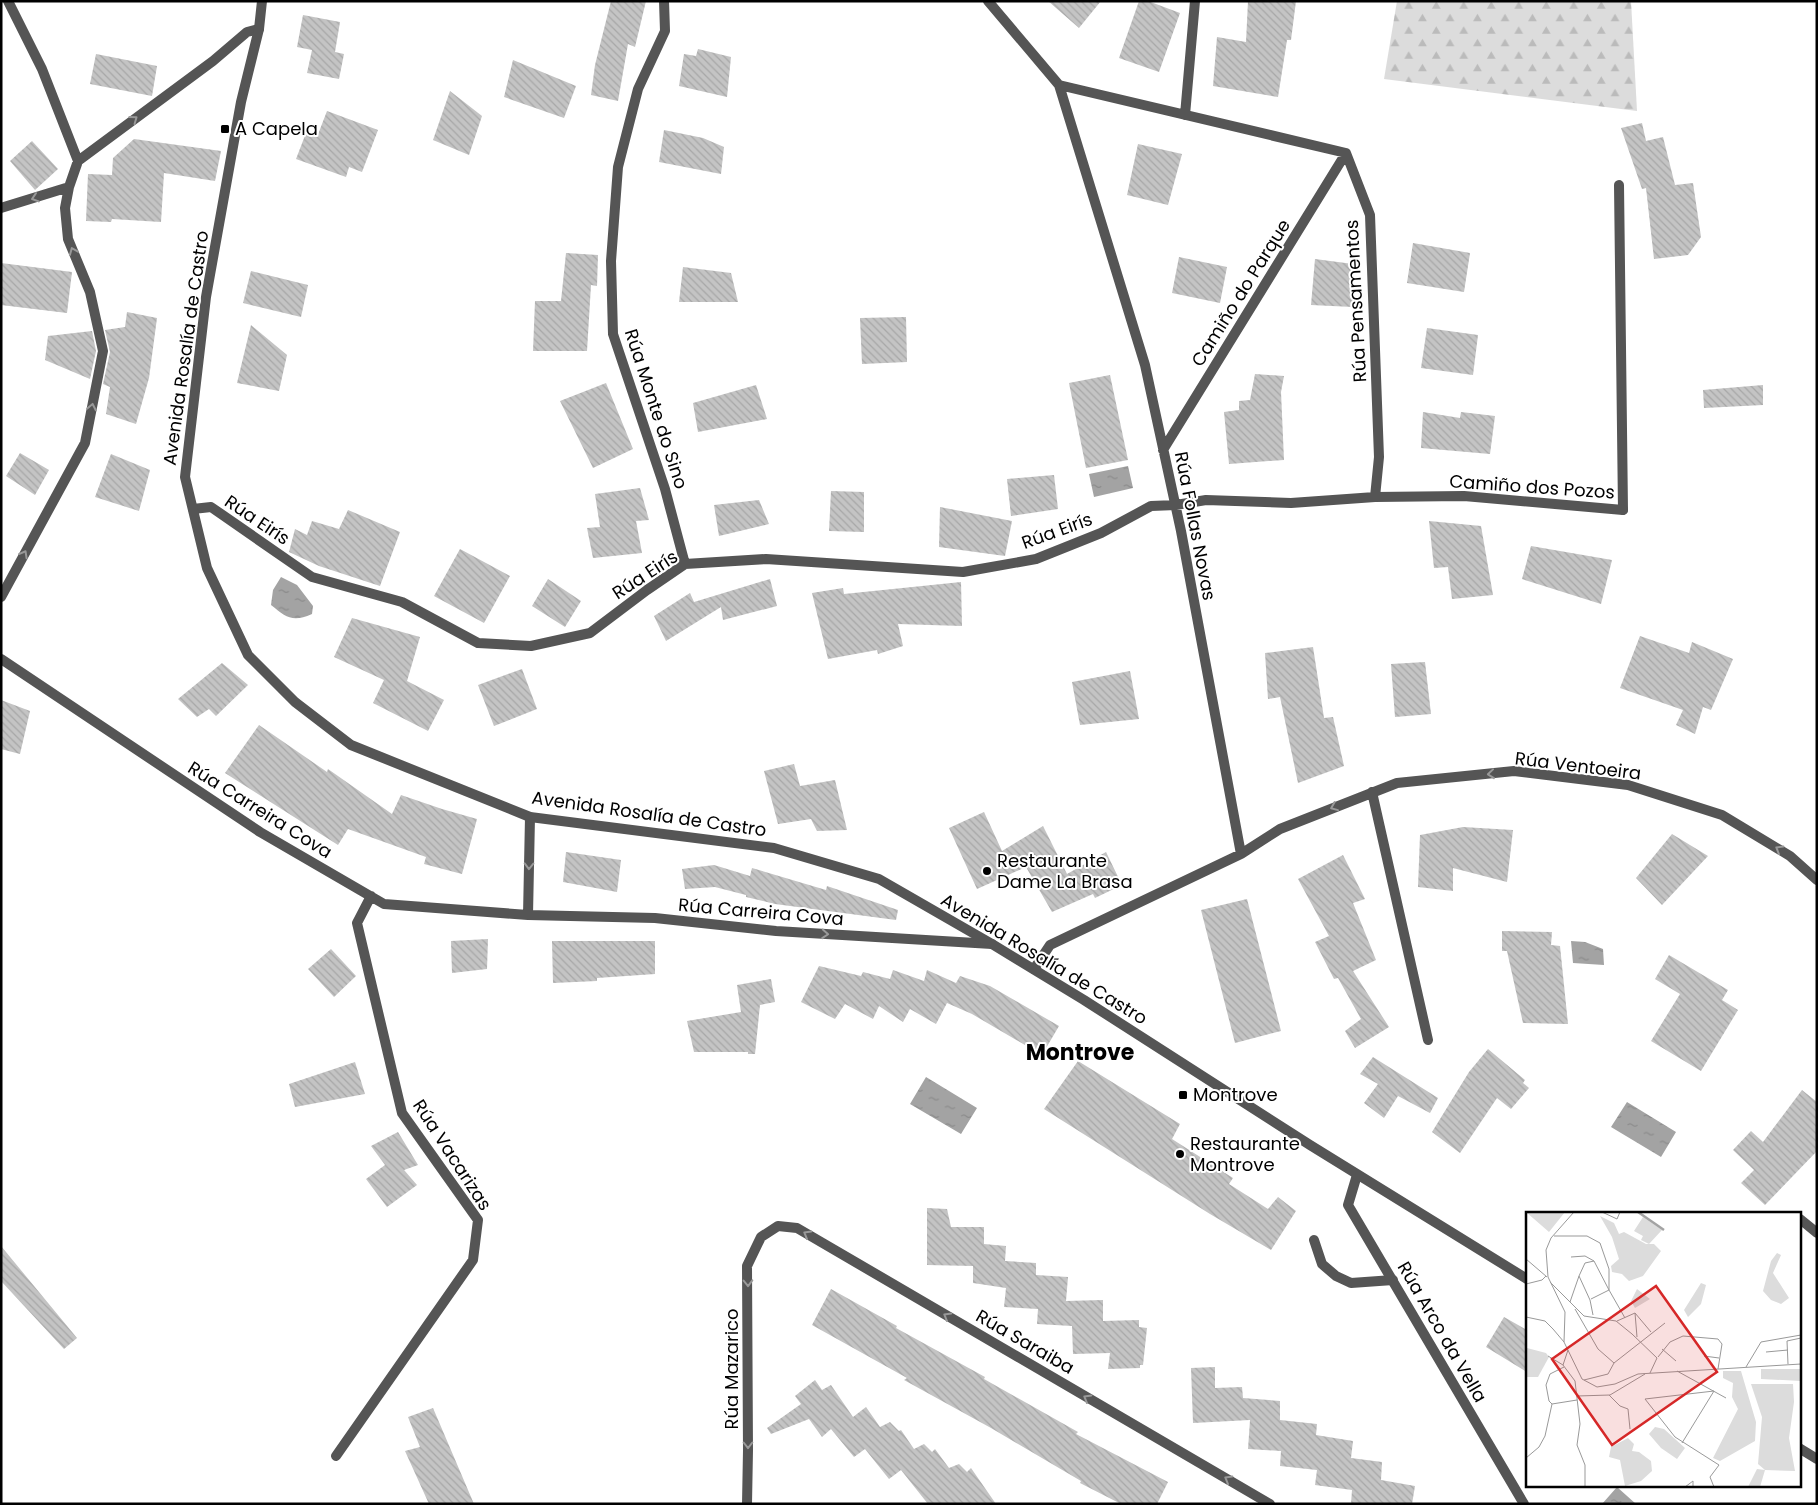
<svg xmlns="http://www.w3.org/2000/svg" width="1818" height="1505" font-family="Poppins,sans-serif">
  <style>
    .forest { fill: url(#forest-firs) }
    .water { fill: url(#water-ripples) }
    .building { fill: url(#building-back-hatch) }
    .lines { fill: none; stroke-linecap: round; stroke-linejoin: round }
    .service { stroke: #555; stroke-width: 10 }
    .minor { stroke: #555; stroke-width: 10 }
    .tertiary { stroke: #555; stroke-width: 10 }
    .oneway { stroke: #999 }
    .poi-dot { fill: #000; stroke: #fff; stroke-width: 2 }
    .labels { text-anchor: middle; stroke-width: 4; stroke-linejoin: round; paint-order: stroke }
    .poi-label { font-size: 18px; fill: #000; stroke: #fff; text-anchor: start }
    .street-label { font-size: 18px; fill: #000; stroke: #fff }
    .district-label { font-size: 22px; font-weight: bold; fill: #000; stroke: #fff }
    .inset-river { fill: none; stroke: #a3a3a3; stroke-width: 2.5 }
    .inset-road { fill: none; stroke: #999; stroke-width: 1 }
    .view { fill: #d62828; fill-opacity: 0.15; stroke: #d62828; stroke-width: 2.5 }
    .inset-edge { fill: none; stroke: #000; stroke-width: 2.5 }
  </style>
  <defs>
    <pattern id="forest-firs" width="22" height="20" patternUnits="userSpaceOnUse" patternTransform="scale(1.25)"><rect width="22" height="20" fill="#dcdcdc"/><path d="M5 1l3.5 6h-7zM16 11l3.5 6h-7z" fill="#bbb"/></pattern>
    <pattern id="water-ripples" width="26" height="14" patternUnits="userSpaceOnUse" patternTransform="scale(1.25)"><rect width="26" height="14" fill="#a3a3a3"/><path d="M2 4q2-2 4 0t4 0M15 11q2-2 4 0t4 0" fill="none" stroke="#8b8b8b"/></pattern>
    <pattern id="building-back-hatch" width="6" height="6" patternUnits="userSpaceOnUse" patternTransform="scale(1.25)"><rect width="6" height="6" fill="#c4c4c4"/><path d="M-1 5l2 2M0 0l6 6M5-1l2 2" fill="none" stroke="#a7a7a7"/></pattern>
  </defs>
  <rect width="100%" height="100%" fill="#fff"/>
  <!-- forest -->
  <path class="forest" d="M1397,1H1631L1637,111L1384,79Z"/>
  <!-- water -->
  <path class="water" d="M1128,466L1133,488L1094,497L1089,474Z
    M281,577L297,585L313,606L312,614C292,623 286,617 271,605L273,590Z
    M1571,941L1585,942L1603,949L1604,965L1573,963Z
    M926,1077L977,1108L961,1134L910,1104Z
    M1627,1102L1676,1132L1661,1157L1611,1127Z
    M1617,1487L1636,1504H1602Z"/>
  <!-- building -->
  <path class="building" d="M611,1H646L635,47L628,44L618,101L591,95L595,65Z
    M1048,1H1101L1079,28Z
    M1139,1H1148L1180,13L1159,72L1119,58Z
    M1248,1H1296L1291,40H1287L1278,97L1213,86L1217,37L1246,42Z
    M303,15L340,22L335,52L344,54L339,79L307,73L312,50L297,47Z
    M698,49L731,57L727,97L679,86L684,54L696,56Z
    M96,54L157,66L152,96L90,84Z
    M513,60L576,86L564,118L504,97Z
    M450,91L482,116L469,155L433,140Z
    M327,111L378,130L362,172L349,167L346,177L296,159L306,133L317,137Z
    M1642,123L1646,141L1663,137L1675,185L1693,183L1701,237L1688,255L1654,259L1646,188L1642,189L1621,128Z
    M664,130L703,138L724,147L721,174L659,162Z
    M134,139L221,151L215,181L164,173L161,222L112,219L111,222L86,221L88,174L112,175L113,158Z
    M32,141L58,169L35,190L10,161Z
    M1138,144L1182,154L1168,205L1127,195Z
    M1413,243L1470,253L1464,292L1407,283Z
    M566,253L598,255L597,286L591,285L587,351H533L535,301H561Z
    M1179,257L1227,267L1220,303L1172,293Z
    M1315,259L1353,264V307L1311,305Z
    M1,263L72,272L67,313L1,305Z
    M683,267L731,273L738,302H679Z
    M251,271L308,285L301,317L243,303Z
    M127,312L157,318L149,378L136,424L106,414L110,387L103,384L110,352L105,330L125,327Z
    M906,317L907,362L862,364L860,318Z
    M251,325L287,355L279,391L237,383Z
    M1427,328L1478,335L1473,375L1421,368Z
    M92,331L96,351L90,379L45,360L48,336Z
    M1255,374L1284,376L1281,392L1284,460L1229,464L1224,412L1239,410V401L1250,400Z
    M1110,375L1128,460L1086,468L1069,383Z
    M606,383L633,449L593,468L560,401Z
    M756,385L767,419L698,432L693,403Z
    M1763,385V405L1704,408L1703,390Z
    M1423,412L1460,418L1461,412L1495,416L1490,454L1421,448Z
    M20,453L49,470L35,495L6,476Z
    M111,454L150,470L139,511L95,497Z
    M1054,475L1058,509L1011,516L1007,479Z
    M640,488L649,520L636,521L642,553L593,558L587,528L600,527L595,494Z
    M831,491L864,492V532L829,531Z
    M759,500L769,524L719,536L714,505Z
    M940,507L1012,521L1005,556L939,547Z
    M348,510L400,532L380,586L319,566L289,552L295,529L307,535L312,521L339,529Z
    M1429,521L1481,526L1493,595L1452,599L1448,567L1434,568Z
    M1531,546L1612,560L1601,604L1522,579Z
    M460,549L510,576L484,623L434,596Z
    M548,579L581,601L565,627L532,606Z
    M770,579L777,606L723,620L721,607L666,641L654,616L690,593L694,602Z
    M961,582L962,626L898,624L903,646L878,654L877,650L828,659L812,593L843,588L844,594Z
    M352,618L420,637L407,681L444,700L428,731L373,703L384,680L334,657Z
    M1640,636L1689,653L1692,642L1733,659L1711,710L1703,707L1695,734L1676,725L1683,710L1620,688Z
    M1313,647L1324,718L1333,717L1344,766L1298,783L1280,697L1268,699L1265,653Z
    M1425,662L1431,714L1395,717L1391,664Z
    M222,663L248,685L216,716L209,709L197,717L178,699Z
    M522,669L537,709L494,726L478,685Z
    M1130,671L1139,719L1080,725L1072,682Z
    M1,700L30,711L20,754L1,749Z
    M259,725L327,772L328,769L392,814L401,795L442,809L477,819L462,874L424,864L426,857L348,829L338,845L225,773Z
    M794,764L800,786L835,780L847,830L817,831L811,819L778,824L764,771Z
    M984,812L1002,851L1043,826L1067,874L1106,852L1122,885L1095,898L1093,894L1052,912L1026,867L977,889L949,828Z
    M1463,827L1513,830L1507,882L1453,868V891L1418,887L1420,835Z
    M1672,834L1708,856L1662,905L1636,878Z
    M566,852L621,860L617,892L563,882Z
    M1343,855L1365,899L1353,903L1376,960L1353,971L1389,1027L1355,1048L1345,1031L1361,1019L1338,978L1334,979L1315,942L1329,936L1298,879Z
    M714,865L750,876L752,868L826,890L827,886L898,910L896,920L775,904L746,897V895L715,887L685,889L682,869Z
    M1247,899L1281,1031L1235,1043L1201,910Z
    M1502,931L1552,932L1551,945L1560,946L1568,1024L1523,1023L1507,951H1502Z
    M488,939L487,969L452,973L451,941Z
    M552,941H655V974L597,978V981L553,983Z
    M331,949L356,976L334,997L308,969Z
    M1669,955L1728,990L1722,1000L1738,1010L1701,1071L1651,1041L1680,994L1655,979Z
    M819,966L861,976L863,972L890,979L893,970L924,981L927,970L956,983L960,976L990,986L1059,1026L1042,1055L972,1014L947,1003L936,1024L910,1009L903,1022L879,1006L873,1019L845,1004L835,1019L801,1002Z
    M771,979L775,1002L760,1005L755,1054H748V1052H694L687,1021L741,1012L737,985Z
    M1488,1049L1525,1080L1523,1083L1529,1088L1511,1109L1497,1098L1460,1153L1432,1132L1469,1072Z
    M1373,1057L1438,1098L1430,1113L1398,1096L1384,1118L1364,1103L1378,1084L1360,1074Z
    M1078,1061L1180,1124L1172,1139L1233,1178L1229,1184L1268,1209L1278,1197L1296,1211L1271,1250L1210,1214L1044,1109Z
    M355,1062L365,1094L295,1107L289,1084Z
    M1802,1090L1817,1102V1151L1765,1205L1741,1183L1754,1170L1733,1150L1751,1131L1763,1142Z
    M398,1132L418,1165L404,1170L417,1185L387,1207L366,1179L385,1165L371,1146Z
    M927,1208L947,1209L951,1227H984V1244L1006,1246L1005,1261L1036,1263V1275L1068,1277L1066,1301L1103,1300V1321L1139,1320V1327L1147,1328L1143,1365H1140V1368L1108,1369L1110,1353L1073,1354L1072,1326L1037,1324L1038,1309L1004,1307L1006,1288L973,1283V1266L927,1265Z
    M1,1246L77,1338L64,1349L1,1281Z
    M831,1289L897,1326L896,1328L985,1377L984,1379L1078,1432L1076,1434L1168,1482L1157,1504H1121L1080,1483L1081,1481L991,1428L904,1380L907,1378L812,1325Z
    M1504,1317L1527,1330V1372L1486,1347Z
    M1215,1367V1388L1242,1387L1243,1398L1280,1401V1420L1317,1424L1316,1435L1353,1441L1351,1458L1382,1462L1381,1480L1415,1486L1412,1504H1351L1352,1490L1315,1485L1317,1470L1280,1466L1281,1451L1248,1449L1250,1420L1193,1423L1191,1368Z
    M815,1380L822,1390L831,1385L853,1417L866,1407L880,1427L890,1422L899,1431L901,1430L914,1449L924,1444L932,1452L935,1449L949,1468L959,1464L967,1472L971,1468L996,1504H928L901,1470L889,1479L865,1449L854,1457L831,1429L822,1437L809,1419L771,1434L767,1428L801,1404L795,1396Z
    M433,1408L474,1504H429L405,1451L420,1447L408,1417Z"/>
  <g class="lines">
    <!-- service -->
    <path class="service" d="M1619,185L1623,510
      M1314,1240L1322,1264L1336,1276L1351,1283L1393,1280"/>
    <!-- minor -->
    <path class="minor" d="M8,1L42,69L78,161
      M664,1L665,31L638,89L618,167L611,261L613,334L665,489L685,564
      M988,1L1059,85L1145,365L1181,531L1241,854L1050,945L1034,969
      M1059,85L1346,153L1370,215L1379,457L1375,497
      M1185,115L1195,1
      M1,208L69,187
      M1163,450L1346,153
      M193,509L211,507L312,577L402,602L478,643L531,646L590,633L647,590L685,564L766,559L963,572L1036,559L1101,533L1151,506L1176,505L1206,500L1291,503L1375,497L1464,496L1623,510
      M1,597L85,443L103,351L90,292L68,239L65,208L69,187L78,161L213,61L247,32L259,29
      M1,659L260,832L384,904L528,915L655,918L776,931L992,944
      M1372,792L1428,1040
      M1241,854L1280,829L1397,783L1514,771L1628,785L1722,815L1790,856L1817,880
      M528,915L530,817
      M1357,1175L1348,1205L1524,1504
      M1800,1219L1817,1233
      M336,1456L473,1260L478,1220L402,1113L357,923L371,896
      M747,1504L748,1450L747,1266L761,1237L778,1226L797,1228L1270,1504"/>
    <!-- tertiary -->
    <path class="tertiary" d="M262,1L259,29L241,102L206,297L185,477L207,568L248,655L295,702L351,745L530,817L774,848L879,879L992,944L1084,1000L1310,1145L1527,1279
      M1799,1448L1817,1459"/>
  </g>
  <!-- one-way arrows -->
  <defs><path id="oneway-chevron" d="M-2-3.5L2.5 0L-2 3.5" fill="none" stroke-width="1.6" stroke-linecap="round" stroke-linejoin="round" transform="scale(1.25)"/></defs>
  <g class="oneway">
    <use href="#oneway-chevron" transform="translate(134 119) rotate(-36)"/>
    <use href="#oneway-chevron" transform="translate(35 198) rotate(162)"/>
    <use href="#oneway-chevron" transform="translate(73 251) rotate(-112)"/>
    <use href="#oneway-chevron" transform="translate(92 407) rotate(-79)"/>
    <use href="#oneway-chevron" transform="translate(24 554) rotate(-61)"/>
    <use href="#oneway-chevron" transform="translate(1491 774) rotate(174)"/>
    <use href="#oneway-chevron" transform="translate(1334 807) rotate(158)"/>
    <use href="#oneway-chevron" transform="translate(1779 849) rotate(-149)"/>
    <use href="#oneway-chevron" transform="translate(529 866) rotate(91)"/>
    <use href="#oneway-chevron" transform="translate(825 934) rotate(4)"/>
    <use href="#oneway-chevron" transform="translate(807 1234) rotate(-150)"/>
    <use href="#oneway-chevron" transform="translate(748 1283) rotate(89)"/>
    <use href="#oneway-chevron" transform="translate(947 1316) rotate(-150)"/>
    <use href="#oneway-chevron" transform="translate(1087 1398) rotate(-150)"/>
    <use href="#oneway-chevron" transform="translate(748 1445) rotate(90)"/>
    <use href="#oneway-chevron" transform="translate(1228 1479) rotate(-150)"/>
  </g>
  <!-- markers -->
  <g class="poi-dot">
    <rect x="220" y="124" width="10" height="10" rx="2.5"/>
    <circle cx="987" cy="871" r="5"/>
    <rect x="1178" y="1090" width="10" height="10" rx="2.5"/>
    <circle cx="1180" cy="1154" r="5"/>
  </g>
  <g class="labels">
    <!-- poi labels -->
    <g class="poi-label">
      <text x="235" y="135">A Capela</text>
      <text x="997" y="867">Restaurante<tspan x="997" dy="21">Dame La Brasa</tspan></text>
      <text x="1193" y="1101">Montrove</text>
      <text x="1190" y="1150">Restaurante<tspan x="1190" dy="21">Montrove</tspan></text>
    </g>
    <!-- street labels -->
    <g class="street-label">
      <text transform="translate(1241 293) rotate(-58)" y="6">Camiño do Parque</text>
      <text transform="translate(1356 301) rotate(-93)" y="6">Rúa Pensamentos</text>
      <text transform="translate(186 348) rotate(-82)" y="6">Avenida Rosalía de Castro</text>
      <text transform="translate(656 409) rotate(72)" y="6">Rúa Monte do Sino</text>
      <text transform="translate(1532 487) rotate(4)" y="6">Camiño dos Pozos</text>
      <text transform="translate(257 520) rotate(34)" y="6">Rúa Eirís</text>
      <text transform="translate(1195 526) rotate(79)" y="6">Rúa Follas Novas</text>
      <text transform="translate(1057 531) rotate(-20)" y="6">Rúa Eirís</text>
      <text transform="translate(645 575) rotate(-33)" y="6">Rúa Eirís</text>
      <text transform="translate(1578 766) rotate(7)" y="6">Rúa Ventoeira</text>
      <text transform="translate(260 810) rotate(32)" y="6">Rúa Carreira Cova</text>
      <text transform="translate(649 814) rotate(8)" y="6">Avenida Rosalía de Castro</text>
      <text transform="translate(761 912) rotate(5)" y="6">Rúa Carreira Cova</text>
      <text transform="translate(1044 959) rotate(31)" y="6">Avenida Rosalía de Castro</text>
      <text transform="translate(452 1155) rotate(57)" y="6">Rúa Vacarizas</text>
      <text transform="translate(1442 1332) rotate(60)" y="6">Rúa Arco da Vella</text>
      <text transform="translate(1025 1342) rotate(30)" y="6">Rúa Saraiba</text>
      <text transform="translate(732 1369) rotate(-90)" y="6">Rúa Mazarico</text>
    </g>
    <!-- district labels -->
    <g class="district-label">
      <text x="1080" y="1060">Montrove</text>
    </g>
  </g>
  <!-- overview -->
  <g transform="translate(1526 1212)">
    <rect width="275" height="275" fill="#fff"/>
    <path d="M0,0H39L23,20ZM74,4L88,11L93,22L98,20L120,32H128L135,39L117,64L103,69L96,62L86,60L85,54L93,47L86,25ZM251,41L255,43L247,61L263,86L255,92L245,88L237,79L245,49ZM175,71L180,73L175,92L162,105L158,98ZM111,77L124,87L109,96L105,89ZM235,157H275V169L235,167ZM197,159H215L230,210L229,229L194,249L187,246L212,197L206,185L207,171L197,166ZM225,172H267L268,190L263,226L269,259L239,258L234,275H222L231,257L239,258L232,252L236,205ZM129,215L138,217L159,236L151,247L135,236L123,222ZM102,226L108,232L106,239L113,240L125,249L126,259L115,269L99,274L94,248L83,245L85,235Z" fill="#dcdcdc"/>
    <path d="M117,5L136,18L123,32L115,28L117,24L108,19Z" fill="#dcdcdc"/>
    <path d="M1,136L20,141L23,145L12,165H0Z" fill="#dcdcdc"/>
    <path class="inset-river" d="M112,0L138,18"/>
    <path class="inset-road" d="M76,0L91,7L94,0M28,24H61L74,31L83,57V78M45,45L59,44L68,49M0,47L21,65M53,64L59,51L68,49L83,78M24,70L58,104L90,109L106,122L131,146L124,161M0,72L16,68L20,64M65,87L83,78L99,106M44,90L53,64L64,88L67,103M49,97L72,137L88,151M109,101L111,125M0,105L19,109L27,117L38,130L56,167L71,175L89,172L112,162L275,152M91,109L109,101L125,120M38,130L39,100L22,65L20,38L25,26L48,0M136,137L150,149M42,138L37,153L49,169L54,212L51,233L59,253V275M240,140L262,138M22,144L37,153M178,144L193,146M132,145L144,130L157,124L192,127L196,132L192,157M262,152L261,129L275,126M38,155L24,162L20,173L23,189L26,192L51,188M220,155L235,130L275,123M151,159L200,186M58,168L82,162L88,151L139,111M83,183L94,194L102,197L104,217M51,184L84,183L119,162M156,231L188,179M0,246L13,235L19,224L26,192M159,275L167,269V275M188,275L184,265L193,253L149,225L119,187L188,179"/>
    <path class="view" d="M130,74L191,160L86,233L26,147Z"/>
    <rect width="275" height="275" class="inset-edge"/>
  </g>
  <!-- border -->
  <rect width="1818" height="1505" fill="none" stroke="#000000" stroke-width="5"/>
</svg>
